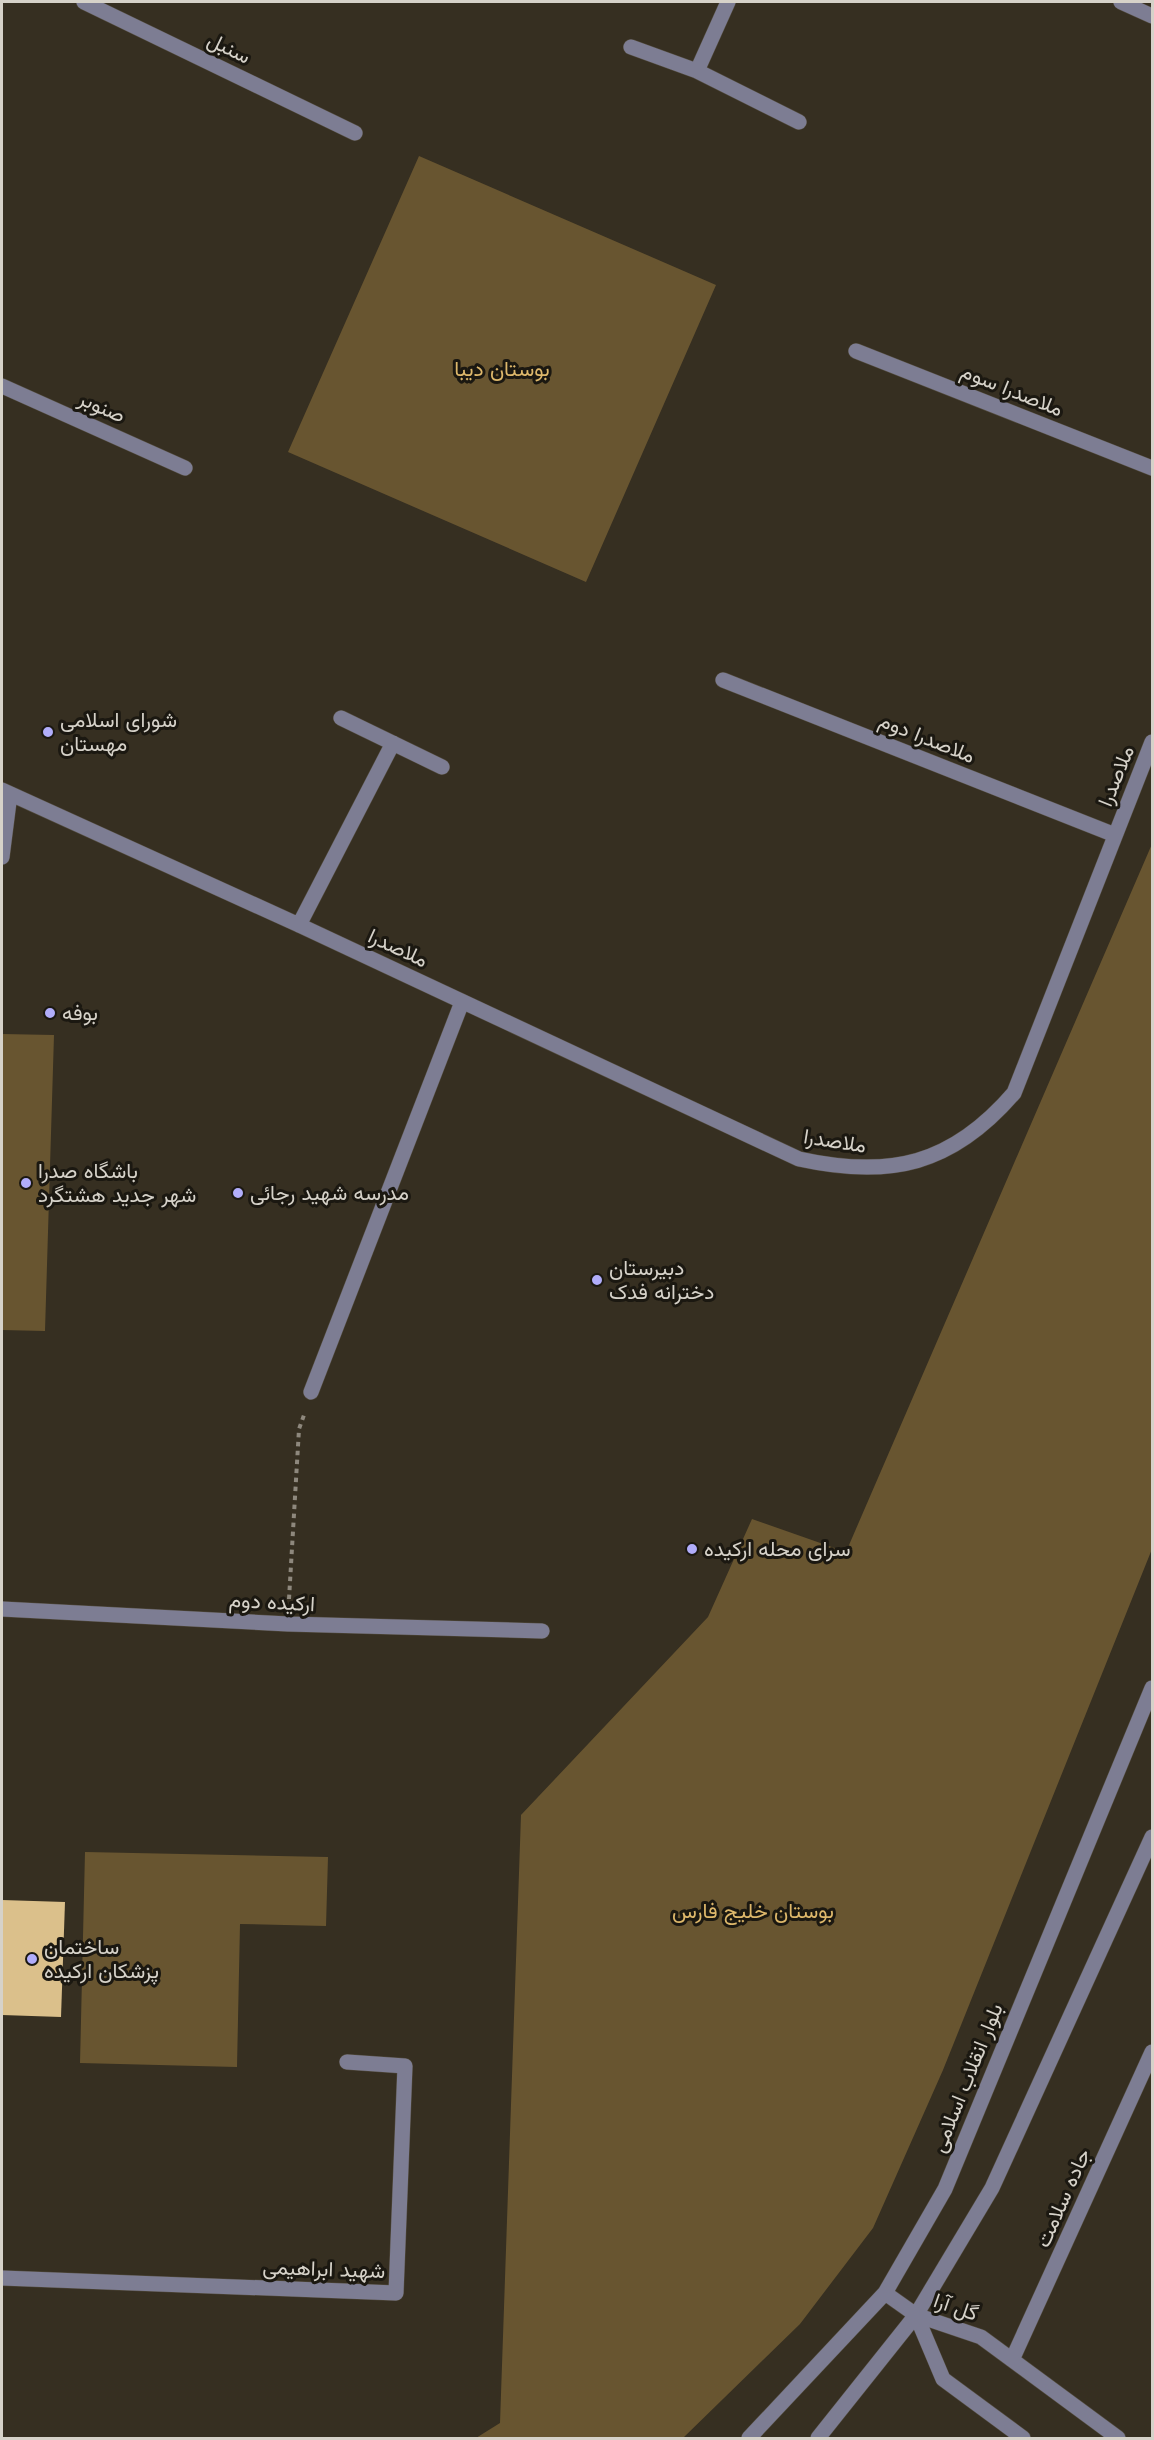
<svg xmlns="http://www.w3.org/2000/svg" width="1154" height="2440" font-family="Jost,Vazirmatn,sans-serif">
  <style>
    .green { fill: #685530 }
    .building { fill: #dbc08b }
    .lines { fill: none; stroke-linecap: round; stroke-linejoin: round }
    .minor-casing { stroke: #534c3f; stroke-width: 16 }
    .path { stroke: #8e887d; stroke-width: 4; stroke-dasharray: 4.5 4.5; stroke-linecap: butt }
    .minor { stroke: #7d7d93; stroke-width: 15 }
    .poi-dot { fill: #b1adfa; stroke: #1b1811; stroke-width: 2 }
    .labels { text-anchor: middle; stroke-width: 6; stroke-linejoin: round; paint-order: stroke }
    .street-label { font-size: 21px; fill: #d6d2c9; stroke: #1b1811 }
    .park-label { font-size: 21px; fill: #deb86b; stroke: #1b1811 }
    .poi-label { font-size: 21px; fill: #d6d2c9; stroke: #1b1811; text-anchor: start }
  </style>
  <rect width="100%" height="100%" fill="#362f21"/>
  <!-- green -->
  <path class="green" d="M419,156L716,285L586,582L288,452Z
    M1152,844V1549L943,2070L873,2228L800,2324L683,2438H476L500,2423L521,1815L708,1617L752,1519L846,1552Z
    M2,1034L54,1035L45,1331L2,1330Z
    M85,1852L328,1857L326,1926L240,1924L237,2067L80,2063Z"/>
  <!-- building -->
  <path class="building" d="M2,1900L65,1902L61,2017L2,2015Z"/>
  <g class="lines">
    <defs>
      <path id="minor" d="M84,2L355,133
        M1121,2L1152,16
        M631,47L697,71L728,2
        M697,71L799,122
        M856,351L1152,468
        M2,386L185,468
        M723,680L1115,835
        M341,718L442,767
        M2,790L299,925L799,1159C890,1179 952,1165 1014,1093L1152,742
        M2,857L10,794
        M299,925L393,743
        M311,1392L462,1002
        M2,1609L288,1624L542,1631
        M2,2278L396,2293L405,2066L347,2062
        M885,2293L916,2315L981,2337L1118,2438
        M916,2315L943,2379L1023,2438
        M1012,2360L1152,2052
        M749,2438L885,2293L945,2189L1152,1688
        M818,2438L916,2315L992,2188L1152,1837"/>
    </defs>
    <!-- minor casing -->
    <use href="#minor" class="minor-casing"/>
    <!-- path -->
    <path class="path" d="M289,1599L299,1429L304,1415"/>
    <!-- minor -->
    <use href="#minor" class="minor"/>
  </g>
  <!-- markers -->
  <g class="poi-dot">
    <circle cx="48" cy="732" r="6"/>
    <circle cx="50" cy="1013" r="6"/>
    <circle cx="26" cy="1183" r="6"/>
    <circle cx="238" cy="1193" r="6"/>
    <circle cx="597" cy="1280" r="6"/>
    <circle cx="692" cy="1549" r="6"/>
    <circle cx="32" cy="1959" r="6"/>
  </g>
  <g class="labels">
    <!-- street labels -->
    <g class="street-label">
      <text transform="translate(229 48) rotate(26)" y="7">سنبل</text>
      <text transform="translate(1012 390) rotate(22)" y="7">ملاصدرا سوم</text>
      <text transform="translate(102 407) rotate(24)" y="7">صنوبر</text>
      <text transform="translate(927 738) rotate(22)" y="7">ملاصدرا دوم</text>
      <text transform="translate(1116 776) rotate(-68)" y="7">ملاصدرا</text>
      <text transform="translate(398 948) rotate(25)" y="7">ملاصدرا</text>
      <text transform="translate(835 1141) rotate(9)" y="7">ملاصدرا</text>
      <text transform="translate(272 1602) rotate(3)" y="7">ارکیده دوم</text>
      <text transform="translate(967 2078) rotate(-68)" y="7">بلوار انقلاب اسلامی</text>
      <text transform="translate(1063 2198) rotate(-66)" y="7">جاده سلامت</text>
      <text transform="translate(324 2269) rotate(2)" y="7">شهید ابراهیمی</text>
      <text transform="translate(956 2307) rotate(19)" y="7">گل آرا</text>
    </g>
    <!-- park labels -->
    <g class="park-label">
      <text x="502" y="376">بوستان دیبا</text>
      <text x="753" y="1918">بوستان خلیج فارس</text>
    </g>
    <!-- poi labels -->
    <g class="poi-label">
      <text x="60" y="727">شورای اسلامی<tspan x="60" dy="24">مهستان</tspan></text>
      <text x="62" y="1020">بوفه</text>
      <text x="38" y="1178">باشگاه صدرا<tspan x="38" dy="24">شهر جدید هشتگرد</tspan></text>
      <text x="250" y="1200">مدرسه شهید رجائی</text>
      <text x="609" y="1275">دبیرستان<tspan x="609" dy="24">دخترانه فدک</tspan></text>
      <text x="704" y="1556">سرای محله ارکیده</text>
      <text x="44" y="1954">ساختمان<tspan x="44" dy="24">پزشکان ارکیده</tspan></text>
    </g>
  </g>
  <!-- border -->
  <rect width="1154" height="2440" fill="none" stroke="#d6d2c9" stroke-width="6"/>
</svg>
